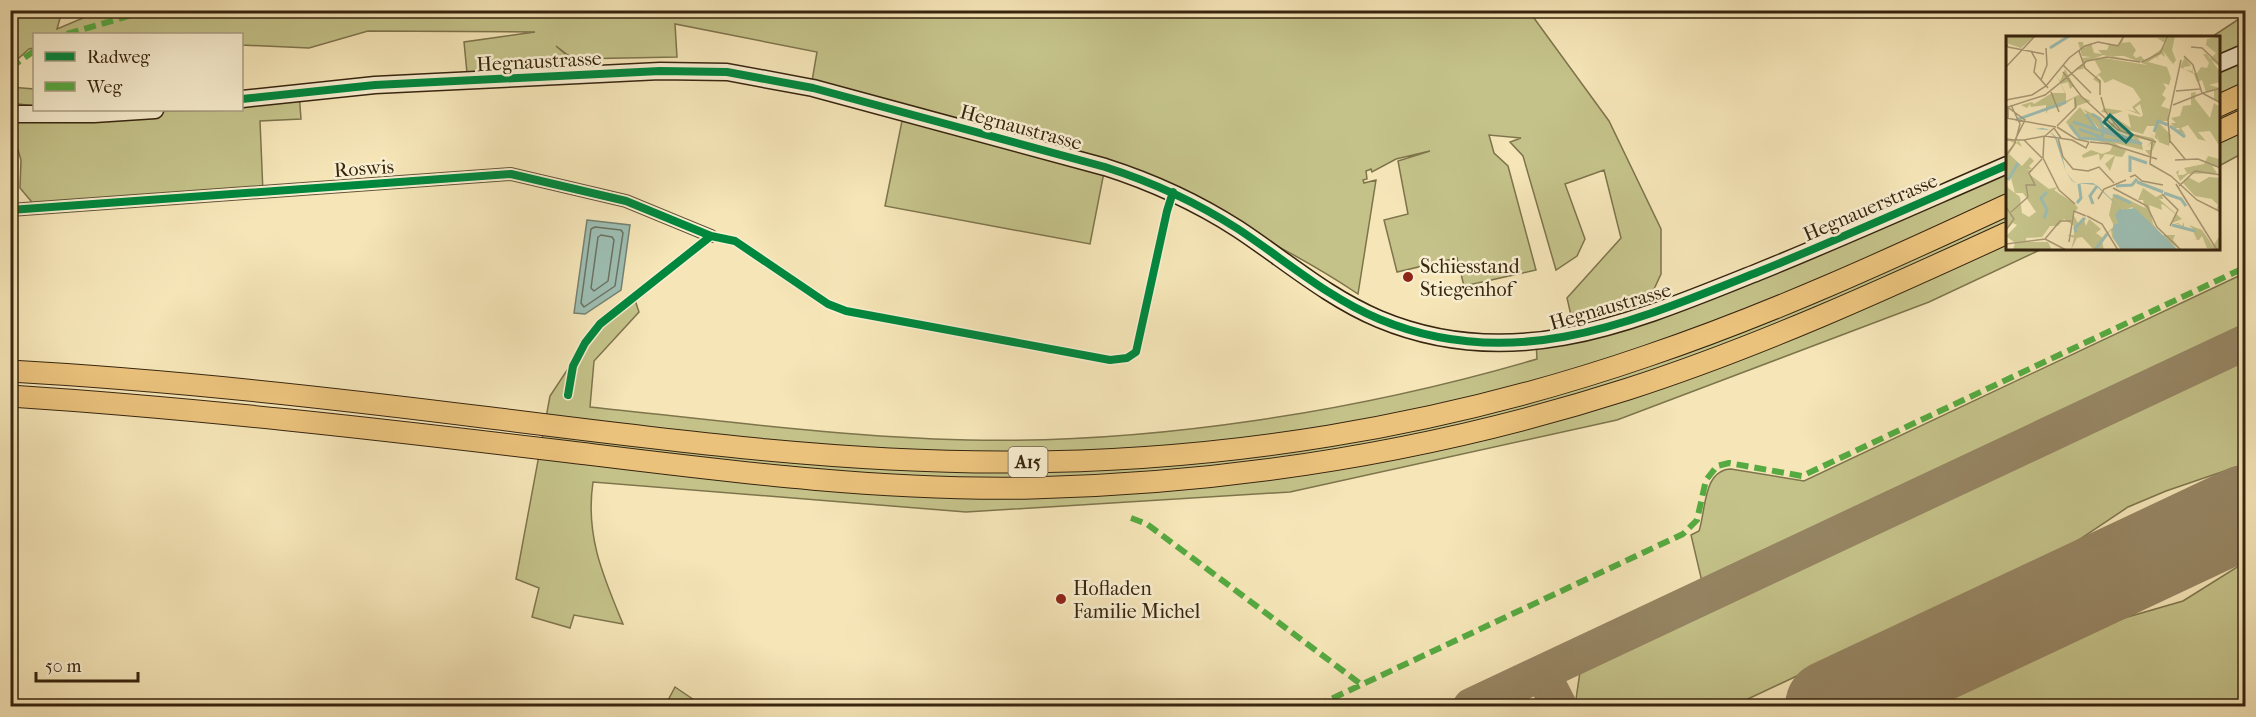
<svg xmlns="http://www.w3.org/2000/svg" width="2256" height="717" font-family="'IM FELL French Canon',serif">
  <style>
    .green { fill: #c4c289; stroke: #7e744c; stroke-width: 1.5 }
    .water { fill: #9dbeb3; stroke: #748171; stroke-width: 1.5 }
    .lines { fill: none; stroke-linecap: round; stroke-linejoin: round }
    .shore { stroke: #6a7261; stroke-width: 1.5 }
    .taxiway { stroke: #968563; stroke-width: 36 }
    .runway { stroke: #968563; stroke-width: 92 }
    .street-casing { stroke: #665539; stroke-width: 14 }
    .secondary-casing { stroke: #37250f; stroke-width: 19 }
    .highway-casing { stroke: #37250f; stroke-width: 23 }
    .street { stroke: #f8eed0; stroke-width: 12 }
    .secondary { stroke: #f8eed0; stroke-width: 16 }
    .highway { stroke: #eac27c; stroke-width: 21 }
    .quiet { stroke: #55aa41; stroke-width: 6; stroke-dasharray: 12 6; stroke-linecap: butt }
    .cycleway-casing { stroke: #f8eed0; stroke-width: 11 }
    .cycleway { stroke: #00873e; stroke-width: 8 }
    .poi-dot { fill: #8f2418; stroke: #f8eed0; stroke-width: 2 }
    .labels { text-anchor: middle; stroke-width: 5; stroke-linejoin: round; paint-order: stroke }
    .shield { fill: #f8eed0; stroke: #716149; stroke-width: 1.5 }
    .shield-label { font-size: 18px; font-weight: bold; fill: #37250f }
    .street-label { font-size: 20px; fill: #37250f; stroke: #f8eed0 }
    .poi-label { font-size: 20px; fill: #37250f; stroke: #f8eed0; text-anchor: start }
    .inset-river { fill: none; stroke: #9dbeb3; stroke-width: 3 }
    .inset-road { fill: none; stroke: #a99874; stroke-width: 1.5 }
    .view { fill: #0f766e; fill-opacity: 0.15; stroke: #0f766e; stroke-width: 3 }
    .inset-edge { fill: none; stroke: #37250f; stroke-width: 3 }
  </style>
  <rect width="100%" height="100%" fill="#f5e5b7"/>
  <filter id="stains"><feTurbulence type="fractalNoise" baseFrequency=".00333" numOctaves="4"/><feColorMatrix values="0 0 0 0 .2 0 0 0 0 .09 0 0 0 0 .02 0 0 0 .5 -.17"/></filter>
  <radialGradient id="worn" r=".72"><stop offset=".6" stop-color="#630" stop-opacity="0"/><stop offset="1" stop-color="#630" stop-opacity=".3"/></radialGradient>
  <!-- green -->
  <path class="green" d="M11,10L62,11L57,29L102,10L1537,11L1531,14L1609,121L1661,229V274L1649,300L1573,324L1567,298L1621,238L1604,170L1565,184L1585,239L1577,256L1556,270L1523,156L1510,142L1521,138L1489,135L1494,153L1508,166L1536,270L1464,286L1457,258L1397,272L1384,220L1408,214L1398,161L1430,151L1396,159L1372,172L1371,169L1366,171L1367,179L1363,180L1364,183L1376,180L1358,294C1279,241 1192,204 1105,167L1090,244L885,206L905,106L812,81L817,52L675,24L677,57L573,59L556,46L580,67L467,73L464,42L535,32L368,31L309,48L242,45V34H34V48L29,49L11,65Z
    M2245,15V152L2219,166L2218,38H2210Z
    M10,87L34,89V106L11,103Z
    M299,92L301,119L260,121L263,193L36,207L20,188L21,160L11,126L10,114L242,110V99Z
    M2007,165V249H2042L1929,302L1617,420L1290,492L966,512L593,482C585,535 603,576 623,624L574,615L570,628L532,617L539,588L516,579L550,396L585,343L600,324L634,297L639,312L594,361L590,407C716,420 842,437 968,440C1153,444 1360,411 1537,359L1536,342L1601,329Z
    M2245,273V330L1703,586L1691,535L1699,531C1706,510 1703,470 1731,469L1804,481Z
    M2245,352V464L2166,491L2128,507L2062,551L1733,706H1575L1581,665Z
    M2245,562V706H1923L2086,629L2183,601Z
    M675,687L703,706H665Z"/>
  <!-- water -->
  <path class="water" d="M587,220L630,225L621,290L585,314L574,313Z"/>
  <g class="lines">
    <!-- shore -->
    <path class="shore" d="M595,227L621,230L623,233L615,286L584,307L581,303L591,229Z
      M601,235L612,237L614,240L608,281L594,291L591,288L598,237Z"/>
    <!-- taxiway -->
    <path class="taxiway" d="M1542,673L1559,706
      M1471,706L2246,342"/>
    <!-- runway -->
    <path class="runway" d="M1831,706L2246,511"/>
    <defs>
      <path id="street" d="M10,210L511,174L626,201L711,236"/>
      <path id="secondary" d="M2218,64L2246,52
        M242,99L375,85L660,71L727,72L813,88L1105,167C1152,182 1196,202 1238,229C1285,260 1327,297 1379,319C1513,375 1633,322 1758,272C1842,238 1924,201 2007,165
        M10,114H94L155,110"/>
      <path id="highway" d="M2218,106L2246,93
        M2218,132L2246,119
        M10,371C171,380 331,398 491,418C660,439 830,462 1002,462C1220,463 1441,427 1647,356C1771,314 1889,260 2007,205
        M10,396C195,408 378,429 562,451C718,470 875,491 1032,488C1234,483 1435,451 1628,389C1758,347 1883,290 2007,233"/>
    </defs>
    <!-- street casing -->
    <use href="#street" class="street-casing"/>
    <!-- secondary casing -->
    <use href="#secondary" class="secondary-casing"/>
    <!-- highway casing -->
    <use href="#highway" class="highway-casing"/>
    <!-- street -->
    <use href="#street" class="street"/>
    <!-- secondary -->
    <use href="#secondary" class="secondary"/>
    <!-- highway -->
    <use href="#highway" class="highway"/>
    <!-- quiet -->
    <path class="quiet" d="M67,34L149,10
      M10,68L34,51
      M1131,518L1147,524L1362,685
      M1316,706L1683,534L1697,520L1706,480L1717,466L1729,463L1802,476L2246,267"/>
    <defs>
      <path id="cycleway" d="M242,99L375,85L660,71L727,72L813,88L1105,167C1152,182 1196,202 1238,229C1285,260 1327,297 1379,319C1513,375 1633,322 1758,272C1842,238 1924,201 2007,165
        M10,210L511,174L626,201L711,236L735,241L828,304L846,311L1110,360L1127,358L1136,352L1167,211L1173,192
        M568,395L573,366L585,343L600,324L711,236"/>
    </defs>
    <!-- cycleway casing -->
    <use href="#cycleway" class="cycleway-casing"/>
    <!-- cycleway -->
    <use href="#cycleway" class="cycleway"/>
  </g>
  <!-- markers -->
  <g class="poi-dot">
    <circle cx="1408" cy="277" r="6"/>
    <circle cx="1061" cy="599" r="6"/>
  </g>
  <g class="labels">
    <!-- shield labels -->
    <rect class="shield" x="1008.5" y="447" width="39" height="30" rx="4.5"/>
    <g class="shield-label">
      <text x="1028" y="468">A15</text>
    </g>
    <!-- street labels -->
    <g class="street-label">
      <text transform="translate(539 61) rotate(-3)" y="7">Hegnaustrasse</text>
      <text transform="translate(1021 127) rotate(15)" y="7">Hegnaustrasse</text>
      <text transform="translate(364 168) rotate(-4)" y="7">Roswis</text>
      <text transform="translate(1870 207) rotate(-23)" y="7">Hegnauerstrasse</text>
      <text transform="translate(1610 306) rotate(-16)" y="7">Hegnaustrasse</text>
    </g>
    <!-- poi labels -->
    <g class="poi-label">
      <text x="1420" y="273">Schiesstand<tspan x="1420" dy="23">Stiegenhof</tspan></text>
      <text x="1073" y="595">Hofladen<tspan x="1073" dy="23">Familie Michel</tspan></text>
    </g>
  </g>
  <!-- overview -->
  <g transform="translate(2006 36)">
    <rect width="214" height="214" fill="#f5e5b7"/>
    <path d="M0,0H29L15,12L0,7ZM118,0L116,7L124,6L130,14L127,19L130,22L135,20L139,25L158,11L159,7L151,2L162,1L158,12L163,0H169L166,14L170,24L167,28L157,15L159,21L155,18L151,21L154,24L150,21L142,26L161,31L165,42L163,49L157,47L160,52L156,59L160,62L155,70L163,73L162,85H153H156L160,87L163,89V90L152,86L165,99L163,110L153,106L150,96L152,104L141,95L149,101L150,90H141L137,98L119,93L118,96L147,102L150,106L144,120L139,114H145L146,106L141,111L145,105L132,102L136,108L94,94L77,73L93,81L98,94L105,91L99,95L129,103L105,90L104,89L106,87H108L110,92L117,96L103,77L95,76L98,72L117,75L105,79L125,92L122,78L135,81L137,79L134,68L129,72L135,79L119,73L130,76L126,71L135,64L127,52L107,43L99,47L93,39L90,42L95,44L94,48L87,43L95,36L88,23L80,26L77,33L68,34L77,27L82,25L89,23L98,22L141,29L118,20H107L131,26L97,19L77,27L76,22L85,21L76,20L72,6H77L78,12L85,7L88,17L96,18L92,14H101L103,9L91,6L113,9ZM214,0V31L204,23L210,17L200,9L201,3ZM197,18H201L214,36V46L203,49L214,52V67L208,64V55L200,56L196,44L191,46L193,52L188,38L174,31L179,21L185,30L178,31L177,33L186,35V30L187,37H191L195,31L201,32L203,27ZM59,33L68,50L64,53L62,46L55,48L60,58V65L72,59L85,65L68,71V62L54,71L50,72L58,65L43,71L40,78V69L25,71L24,68L21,72L15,69L26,66L28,68L46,57H59L50,38L54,45ZM190,56L189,63L204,82L208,67L214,71V111L204,95L192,96L200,105L192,103L182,89L175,92L180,99L172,95L174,92H169L165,87H170L165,82L174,80L177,70L185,69V57ZM74,71L91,93L66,86L136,109L137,114L109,107L120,115L116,121L109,120L104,135L99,128L109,119L99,118L94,125L93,118L77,122L76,119L85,114L96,118L104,115L107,109L69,99L60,86ZM10,100L9,107L13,105L16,111L10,107L3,118L16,130L24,121L28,125L23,130L26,133H20L26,134L23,138L43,153L52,151L48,154L69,168L72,172L67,178L72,187L77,181L80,190L83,183L95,193L90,197L97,202L99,199L108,190L103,179L106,165L97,155L105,163L111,158L139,172L137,164H132L137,152L150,161L156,158L157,163H153L176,183L166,187L169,178L158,169L155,168L156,174L143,169L147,188L155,199H169L167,204L175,214L155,201L126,171L110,179L112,187L108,189L109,191L108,203L115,214L106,201L105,194L96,205L98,214H88L76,201L71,202L65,214L68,202L61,199H68V190L58,183L52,190H44L36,201L20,202V206H42L46,214H7L9,207L0,200L11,189L7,187L0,194V150L14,161L16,177L23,181L30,176L17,157H9L5,142L2,143L0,116L9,108L1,103L8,105ZM214,116V132L206,130L211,137L182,138L174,145L170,136L173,134L172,139H177L181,137L178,132L198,128L202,120L213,123ZM182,141L193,147L203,141L214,142V173L210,174L212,169L206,163L189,160L177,147ZM178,186V193L189,195L183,189L196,194L207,210L214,199V214L201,212L196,200L193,204L186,203L191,204L187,195L178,193L172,188L165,189L172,187L176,190Z" fill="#c4c289"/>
    <path d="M0,75L12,87L29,93L36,92L41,93L43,94L50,101L54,111L60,136L67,145L71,147H87L93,151L116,174L129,172L172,214H115L108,203L107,189L112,187L109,179L114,172L89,149L71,147L68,146L66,145L60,136L49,102L43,94L29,93L12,87Z" fill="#9dbeb3"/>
    <path class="inset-river" d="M44,12L63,0M80,78L91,94M86,78L94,83L98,95L95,103M10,84L60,66M67,86L136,108M64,89L74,102L130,106M164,90L179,101M97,92L130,106M73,93L95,101M148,96L152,85L162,89M124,136V121L141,127M2,144L12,127M131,146L157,156M110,150L126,149L131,143M158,157L175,163L180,170M107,159L125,167M71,167L75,162L73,148M87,168L84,160L91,150M38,183L41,174L35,162L41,156M166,189L189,195M70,196L69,192L79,182M89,214L101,198M125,214L108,194L121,188L153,198L160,214"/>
    <path class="inset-road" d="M0,7L2,11L38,18M185,11L196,12L215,30M25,15L30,24L28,36L42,52M73,15L79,32L94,45V59M178,20L187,29L196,57L215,67M136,26L154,17L162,0M57,29L85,57M0,31L29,0M57,36L75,60L112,94L150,106M35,44L41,29L40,12M170,55L194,53M45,56L53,76M197,57L215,52M95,61L99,75L115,95M0,64L26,59L40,50L63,22L79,10L92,6L112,10L118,0M167,69L197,57M0,70L19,84L9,104L0,103M0,82L50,91M2,83V71L39,59L81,25L101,21L134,26M51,90L70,71L69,62M51,91L70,103L83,106M52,102L57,121L67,133L82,135L93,131L108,147M0,104H18L36,122M18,104L39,100L66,104L80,112L83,106M164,105L179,123M84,106L104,108M146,106L144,128L165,140L191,164L215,176M164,107L162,84L175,24M103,108L151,123M0,120L9,107L14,88L5,69M37,122L38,101L48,92L55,102M37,122L53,154L69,168M169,124L192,123L215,132M124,141L129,139L136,145L157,149M170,148L211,214M173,150L189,135L215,139M107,152L141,170L151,191L175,214M156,158L172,174L164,190M92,163L98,153L120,144M0,171L8,183L0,194M5,176L22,161L20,149H29L23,137L36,123M81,180L96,188L112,214M39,203L54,185H65M39,203L60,214M63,206L68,175L80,180M0,208L39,203"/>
    <path class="view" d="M104,79L126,99L120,106L98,86Z"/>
    <rect width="214" height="214" class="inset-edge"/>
  </g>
  <!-- margin -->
  <rect width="2256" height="717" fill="none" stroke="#f5e5b7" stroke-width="36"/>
  <rect x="12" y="12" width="2232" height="693" fill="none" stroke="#37250f" stroke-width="3"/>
  <rect x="18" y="18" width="2220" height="681" fill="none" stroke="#37250f" stroke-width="1.5"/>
  <!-- legend -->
  <rect x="33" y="33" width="210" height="78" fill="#f8eed0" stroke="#ab9e83" stroke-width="1.5"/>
  <rect x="45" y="52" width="30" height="9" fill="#00873e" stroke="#ab9e83" stroke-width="1.5"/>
  <text x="87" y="63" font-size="18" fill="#37250f">Radweg</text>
  <rect x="45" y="82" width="30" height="9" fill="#55aa41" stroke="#ab9e83" stroke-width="1.5"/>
  <text x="87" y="93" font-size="18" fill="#37250f">Weg</text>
  <!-- scale -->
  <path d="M36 672v9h102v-9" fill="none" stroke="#37250f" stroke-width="3"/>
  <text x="45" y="672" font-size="18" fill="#37250f" stroke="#f8eed0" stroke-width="4.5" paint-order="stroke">50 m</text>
  <rect width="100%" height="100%" filter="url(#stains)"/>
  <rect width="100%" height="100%" fill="url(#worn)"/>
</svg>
